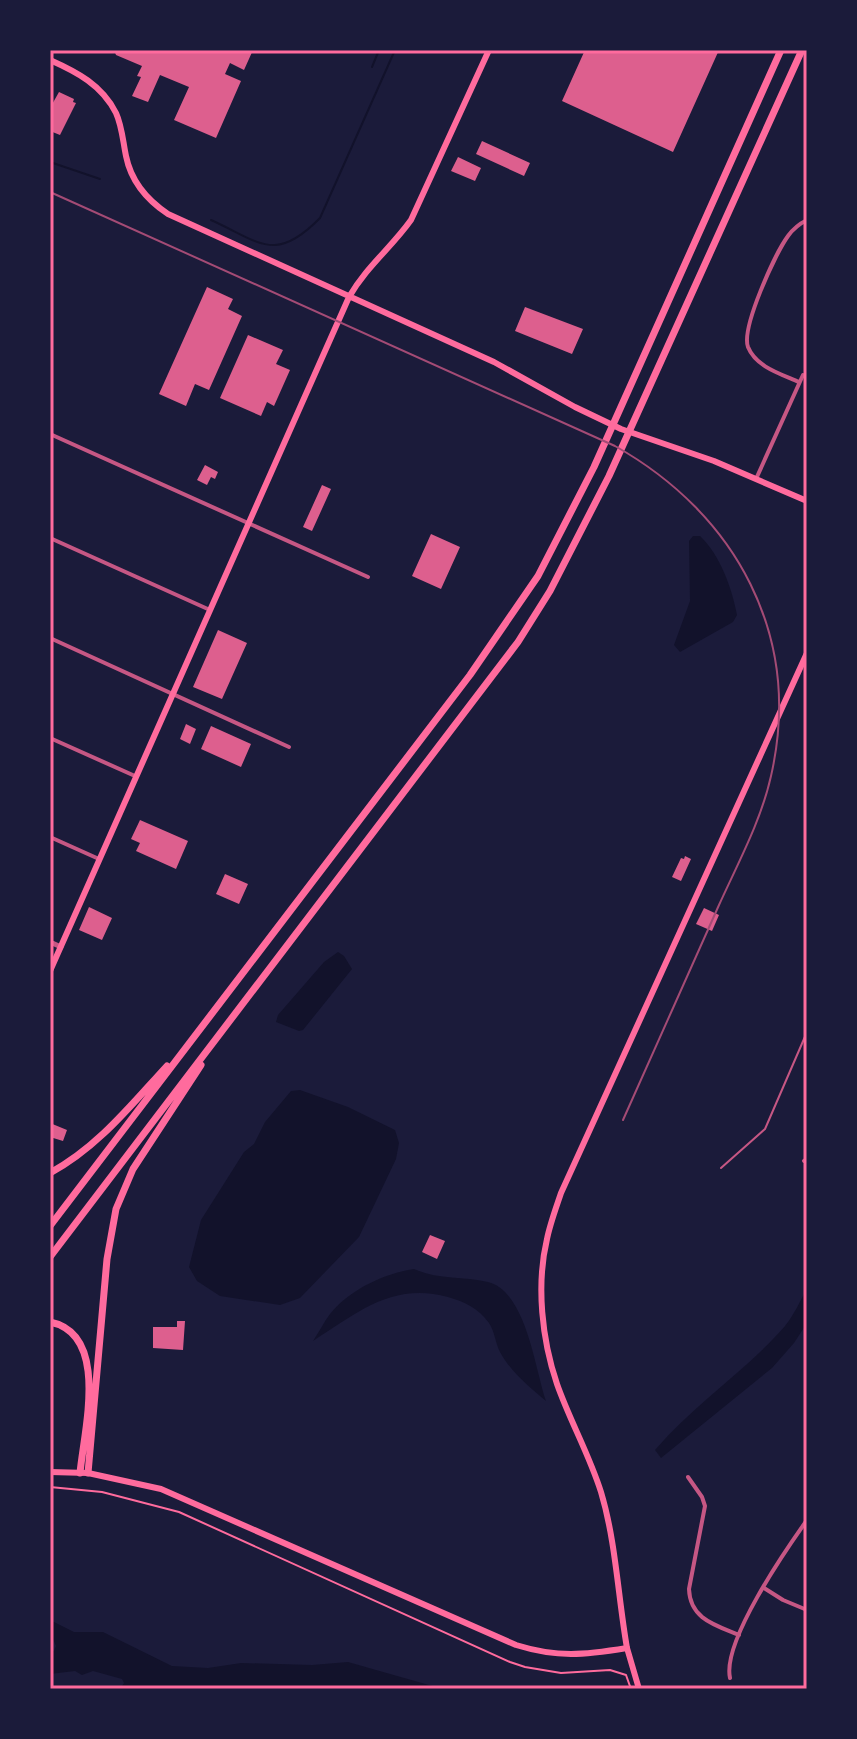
<svg xmlns="http://www.w3.org/2000/svg" width="857" height="1739" font-family="'Open Sans',sans-serif">
  <style>
    .water { fill: #12122b }
    .lines { fill: none; stroke-linecap: round; stroke-linejoin: round }
    .stream { stroke: #12122b; stroke-width: 2 }
    .building { fill: #dd5f8e }
    .path { stroke: #ff6b9d; stroke-width: 2 }
    .service { stroke: #c65784; stroke-width: 2 }
    .minor { stroke: #c65784; stroke-width: 4 }
    .tertiary { stroke: #c65784; stroke-width: 5 }
    .secondary { stroke: #ff6b9d; stroke-width: 6 }
    .primary { stroke: #ff6b9d; stroke-width: 6 }
    .motorway { stroke: #ff6b9d; stroke-width: 7 }
    .rail { stroke: #a44b75; stroke-width: 2 }
    .neatline { fill: none; stroke: #ff6b9d; stroke-width: 3 }
  </style>
  <rect width="100%" height="100%" fill="#1b1b3a"/>
  <!-- water -->
  <path class="water" d="M693,536H700C720,555 732,588 737,615L733,622L680,652L674,645L690,601L689,541Z
    M338,952L344,956L352,969L303,1030L299,1031L276,1022L278,1015L324,962Z
    M300,1090L348,1107L395,1130L399,1143L396,1159L359,1237L300,1298L280,1305L220,1296L197,1281L189,1267L201,1220L244,1152L254,1144L265,1122L291,1091Z
    M414,1269C438,1280 463,1276 488,1282C526,1291 535,1369 546,1401C530,1388 510,1371 500,1352C495,1342 495,1332 489,1323C478,1308 465,1302 448,1297C392,1282 357,1313 313,1341C319,1332 324,1322 330,1314C349,1290 385,1273 414,1269Z
    M807,1289V1323L794,1343L772,1368L661,1458L655,1450C694,1404 746,1371 785,1326C794,1315 800,1301 807,1289Z
    M50,1620L74,1632H103L172,1666L208,1668L241,1663L312,1665L348,1662L443,1689H120L124,1683L122,1679L93,1671L82,1675L75,1671L50,1674V1651H54L56,1646L50,1632Z"/>
  <g class="lines">
    <!-- stream -->
    <path class="stream" d="M372,67L379,50
      M50,162L100,179
      M211,220C260,242 275,264 320,218L395,50"/>
  </g>
  <!-- building -->
  <path class="building" d="M114,50H253L244,70L230,63L225,74L241,81L216,138L174,120L189,87L160,75L148,102L132,96L141,77L137,76L142,66L116,55Z
    M585,50H719L673,152L562,101Z
    M59,92L74,99L73,102L76,103L60,135L50,131L52,119L50,118V108Z
    M482,141L530,163L524,176L476,154Z
    M458,157L481,168L475,181L451,171Z
    M207,287L233,299L228,309L242,316L209,390L195,384L186,406L159,394Z
    M525,307L583,329L572,354L515,331Z
    M248,335L283,350L276,364L290,370L274,406L267,402L261,416L220,398Z
    M205,465L218,472L215,479L211,477L207,485L197,480Z
    M322,485L331,489L312,531L303,527Z
    M431,534L460,547L441,589L412,576Z
    M218,630L247,643L222,699L193,687Z
    M186,724L196,729L190,744L180,739Z
    M211,726L251,744L241,767L201,749Z
    M140,820L188,841L176,869L136,851L140,843L131,839Z
    M685,856L691,859L681,881L672,877L681,858L684,859Z
    M225,874L248,884L239,904L216,894Z
    M89,907L112,918L102,940L79,930Z
    M704,908L719,915L712,931L696,924Z
    M50,1123L67,1130L63,1141L50,1137Z
    M430,1235L445,1241L437,1259L422,1252Z
    M177,1321H185L183,1350L153,1348V1327H177Z"/>
  <g class="lines">
    <!-- path -->
    <path class="path" d="M50,1487L102,1492L179,1512L510,1662L525,1667L561,1673L610,1670L626,1675L631,1689"/>
    <!-- service -->
    <path class="service" d="M721,1168L765,1129L807,1032"/>
    <!-- minor -->
    <path class="minor" d="M799,382C781,374 756,367 748,347C741,328 775,254 788,236C793,229 799,224 807,220
      M50,434L368,577
      M756,479L803,375
      M50,538L210,610
      M50,638L289,747
      M50,738L135,776
      M50,837L99,859
      M804,1161L807,1159
      M688,1477L702,1497L705,1506L689,1589C690,1619 715,1625 739,1635
      M764,1588L783,1600L807,1610
      M730,1678C722,1642 785,1551 807,1520"/>
    <!-- tertiary -->
    <path class="tertiary" d="M50,942L61,947"/>
    <!-- secondary -->
    <path class="secondary" d="M50,60C77,72 102,85 116,113C122,126 123,142 126,156C131,181 147,200 168,214L494,362L575,407L621,429L714,461L807,501
      M50,971L349,297C367,266 391,248 411,220L489,50
      M627,1648C618,1597 616,1542 601,1492C589,1454 570,1421 557,1384C542,1340 536,1285 547,1239C550,1224 556,1208 561,1193L807,653"/>
    <!-- primary -->
    <path class="primary" d="M50,1472L88,1473L161,1489L516,1645C558,1658 584,1655 627,1648L639,1689"/>
    <!-- motorway -->
    <path class="motorway" d="M50,1173C98,1147 131,1105 167,1066
      M50,1226L470,675L538,576L594,467L781,50
      M50,1257L518,642L550,591L609,476L802,50
      M50,1322C110,1334 84,1430 80,1473
      M88,1473L107,1259L116,1209L133,1169L201,1065"/>
    <!-- rail -->
    <path class="rail" d="M50,192L615,446C736,514 803,636 771,776C761,821 738,863 719,905C687,977 655,1048 623,1120"/>
  </g>
  <!-- border -->
  <rect width="857" height="1739" fill="none" stroke="#1b1b3a" stroke-width="104"/>
  <rect x="52" y="52" width="753" height="1635" class="neatline"/>
</svg>
